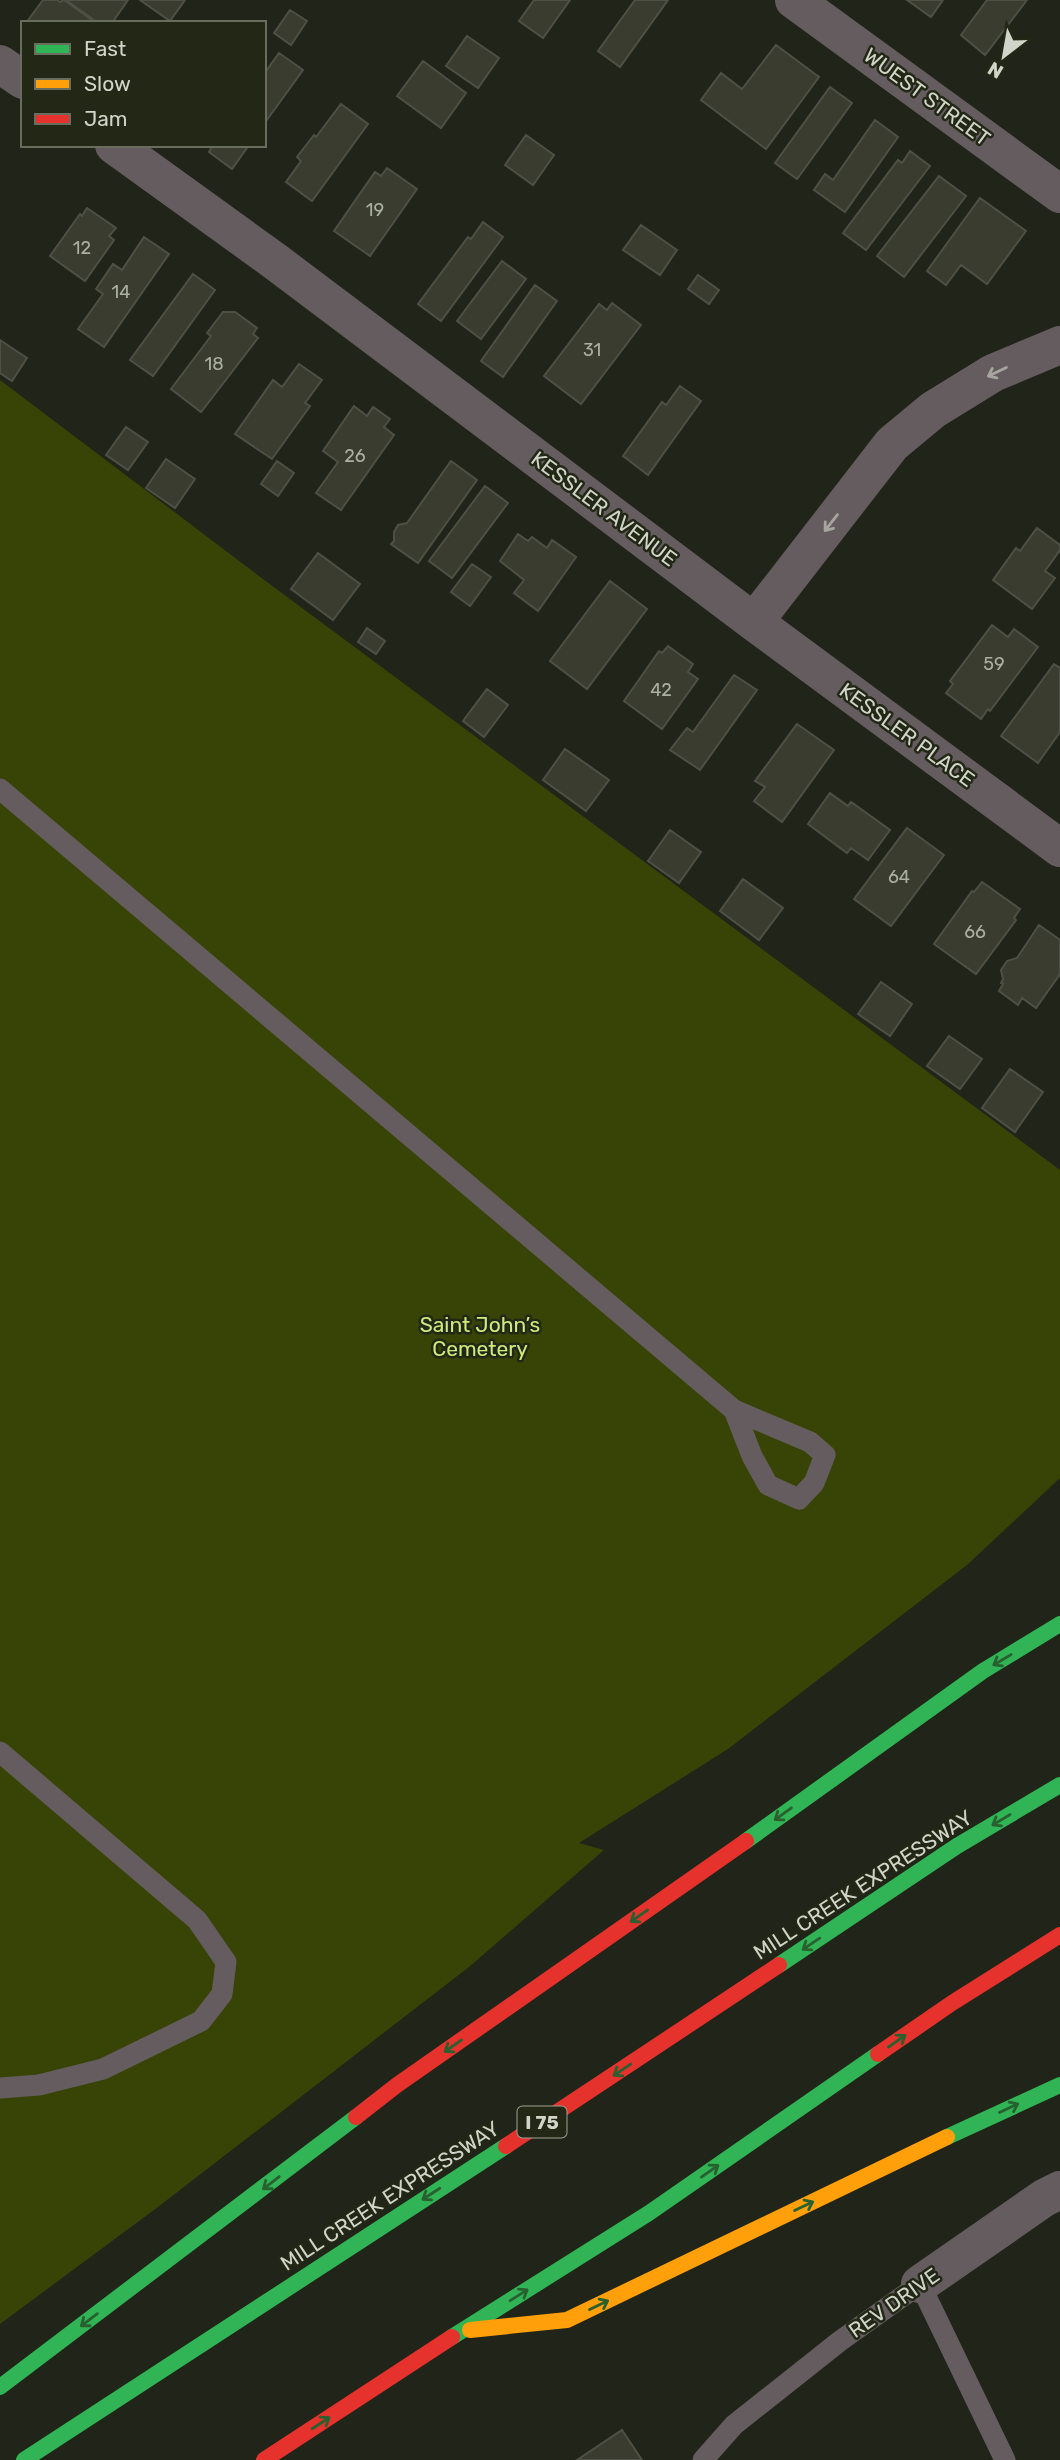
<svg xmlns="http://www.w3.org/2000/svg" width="1060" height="2460" font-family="Rubik,sans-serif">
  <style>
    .green { fill: #374405 }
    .building { fill: #393c2f; stroke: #4e5046; stroke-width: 2 }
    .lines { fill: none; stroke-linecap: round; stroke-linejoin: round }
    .lane { stroke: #655c60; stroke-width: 21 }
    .street { stroke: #655c60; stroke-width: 38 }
    .fast { stroke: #30b455; stroke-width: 16 }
    .slow { stroke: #ff9f0a; stroke-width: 16 }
    .jam { stroke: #e5322d; stroke-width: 16 }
    .oneway { stroke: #a6a59f }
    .oneway2 { stroke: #28602f }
    .labels { text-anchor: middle; stroke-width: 5; stroke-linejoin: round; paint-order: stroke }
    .number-label { font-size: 18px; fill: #abafa2 }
    .shield { fill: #222815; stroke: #9ca193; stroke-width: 2 }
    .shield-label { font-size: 19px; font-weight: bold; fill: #d1d5c9 }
    .street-label { font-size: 21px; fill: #d1d5c9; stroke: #222815 }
    .park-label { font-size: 21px; fill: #ceea7d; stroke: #222815 }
  </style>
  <rect width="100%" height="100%" fill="#212419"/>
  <!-- green -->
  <path class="green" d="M0,380L267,582L1060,1170V1478L967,1565L728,1749L579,1843L604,1850L469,1967L158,2207L0,2324Z"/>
  <!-- building -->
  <path class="building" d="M43,0H57L60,2L64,0L96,23H26Z
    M66,0H128L112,23H98Z
    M140,0H185L170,21Z
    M534,0H570L543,38L519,21Z
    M635,0H668L620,67L598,51Z
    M907,0H943L931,17Z
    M987,0H1027L985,55L961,35Z
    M290,10L307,21L291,45L274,33Z
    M467,36L499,58L478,88L446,66Z
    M776,45L819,77L766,149L701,100L721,73L742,89Z
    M279,53L303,70L264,124V74Z
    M423,61L466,93L441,128L397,96Z
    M830,87L852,103L797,179L775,163Z
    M341,104L368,124L312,201L286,182L301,161L297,157L314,135L316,137Z
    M875,120L898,137L845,212L814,190L825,174L833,180Z
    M526,135L554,155L533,185L505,165Z
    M213,145H249L232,169L209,152Z
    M910,151L930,166L866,250L843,233L898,160L902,163Z
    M387,168L417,189L370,256L334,231L375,172L381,176Z
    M939,176L966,196L904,277L877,256Z
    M980,198L1026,231L987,284L961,265L946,285L927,271Z
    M87,208L116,228L109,236L114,240L85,281L50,256L80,214L82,216Z
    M483,222L503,237L441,321L418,304L468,237L471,239Z
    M641,225L677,250L660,275L623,250Z
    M144,237L169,254L104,347L78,329L103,294L96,289L113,264L122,270Z
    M502,261L526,279L481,339L457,321Z
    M193,274L215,290L153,376L130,360Z
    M698,275L719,290L709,304L688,289Z
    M535,285L557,301L503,377L481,361Z
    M612,303L641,325L581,404L544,376L599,304L607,310Z
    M223,312H235L257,328L253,334L258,338L201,412L171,389L211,336L207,333Z
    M0,340L27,358L12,381L0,373Z
    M299,364L322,380L305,403L310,406L272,459L235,434L273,380L282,387Z
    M680,386L701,401L648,475L623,456L662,402L666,405Z
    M354,406L367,416L373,407L390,419L384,427L394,435L341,510L316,493L338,462L323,451Z
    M126,427L148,442L128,470L106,455Z
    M166,459L195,479L175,508L146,488Z
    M277,461L294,473L278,496L261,484Z
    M451,461L477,480L418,563L391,544L394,541V532L398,525L407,523Z
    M485,486L508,503L452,578L429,561Z
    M1037,528L1060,545V550L1045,571L1055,578L1032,609L993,580L1016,548L1020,551Z
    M518,534L528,541L532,537L547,548L552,540L576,557L538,611L514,593L524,580L500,561Z
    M318,553L360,584L333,620L291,589Z
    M472,564L491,577L470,606L451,592Z
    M610,581L647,609L587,689L550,661Z
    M992,625L1008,637L1014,629L1038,647L990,711L988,709L981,719L946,693L953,684L950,681Z
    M367,628L385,641L376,654L358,642Z
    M668,646L693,664L688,672L698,679L662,729L624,701L659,651L662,653Z
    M1054,664L1060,668V732L1038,763L1001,736Z
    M734,675L757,690L700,770L670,750L687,728L693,732Z
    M487,689L508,705L484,737L463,721Z
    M797,724L834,750L782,822L754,801L765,787L755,781Z
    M565,749L609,780L586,811L543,780Z
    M830,793L848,806L851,802L890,830L868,860L851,848L847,853L808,824Z
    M907,828L944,855L891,926L854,899Z
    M670,830L701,852L679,883L648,861Z
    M743,879L783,908L759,940L720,911Z
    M982,882L1020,909L1014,918L1016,920L976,974L934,944L972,891L974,892Z
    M1039,925L1060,940V974L1036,1008L1022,998L1018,1005L999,991L1003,984L1001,983L1003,979L1001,970L1007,961L1017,958Z
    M881,982L912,1004L890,1036L858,1014Z
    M949,1036L982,1059L960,1089L927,1066Z
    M1010,1069L1043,1092L1015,1132L982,1108Z
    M622,2430L642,2460H577Z"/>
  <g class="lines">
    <!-- lane -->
    <path class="lane" d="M0,789L734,1410L810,1442L825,1455L814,1483L799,1499L768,1485L752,1456L734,1410
      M0,1752L197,1920L226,1962L222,1994L201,2021L103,2069L39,2085L0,2088
      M703,2460L734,2425L840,2341L920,2284L1005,2460"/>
    <!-- street -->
    <path class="street" d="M794,0L1060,194
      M0,64L23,80
      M114,145L276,262L754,622L1060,848
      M754,622L892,444L933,410L993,373L1060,345
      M920,2284L1044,2198L1060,2190"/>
    <!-- fast -->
    <path class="fast" d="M746,1841L983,1671L1060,1624
      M779,1965L957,1846L1060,1785
      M947,2137L1060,2085
      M452,2337L649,2213L878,2054
      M0,2387L356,2117
      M24,2460L506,2146"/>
    <!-- slow -->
    <path class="slow" d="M470,2330L567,2320L947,2137"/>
    <!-- jam -->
    <path class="jam" d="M878,2054L952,2003L1060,1935
      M356,2117L397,2085L746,1841
      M506,2146L779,1965
      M264,2460L452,2337"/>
  </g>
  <!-- one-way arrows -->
  <defs><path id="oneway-shaft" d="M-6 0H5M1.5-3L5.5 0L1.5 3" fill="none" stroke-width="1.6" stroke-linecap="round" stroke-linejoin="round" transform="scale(1.75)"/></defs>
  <g class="oneway">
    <use href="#oneway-shaft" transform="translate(997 372) rotate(154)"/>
    <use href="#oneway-shaft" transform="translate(831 523) rotate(128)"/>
  </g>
  <g class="oneway2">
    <use href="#oneway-shaft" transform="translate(1002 1660) rotate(149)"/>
    <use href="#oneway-shaft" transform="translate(783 1814) rotate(144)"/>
    <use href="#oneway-shaft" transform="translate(1001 1820) rotate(149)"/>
    <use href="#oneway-shaft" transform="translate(639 1916) rotate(145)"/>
    <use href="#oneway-shaft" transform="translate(811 1944) rotate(146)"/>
    <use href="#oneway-shaft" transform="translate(897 2041) rotate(-35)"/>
    <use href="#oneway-shaft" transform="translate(453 2046) rotate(145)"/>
    <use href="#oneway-shaft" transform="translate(622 2070) rotate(146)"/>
    <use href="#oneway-shaft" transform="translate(1009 2108) rotate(-25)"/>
    <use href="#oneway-shaft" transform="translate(710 2171) rotate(-35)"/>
    <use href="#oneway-shaft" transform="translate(271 2183) rotate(142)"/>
    <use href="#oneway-shaft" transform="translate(431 2194) rotate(147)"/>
    <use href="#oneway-shaft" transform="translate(804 2206) rotate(-26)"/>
    <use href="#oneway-shaft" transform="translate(519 2295) rotate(-32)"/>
    <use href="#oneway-shaft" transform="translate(599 2305) rotate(-26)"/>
    <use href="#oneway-shaft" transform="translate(89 2320) rotate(143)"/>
    <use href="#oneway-shaft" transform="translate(321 2423) rotate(-33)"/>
  </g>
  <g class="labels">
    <!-- number labels -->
    <g class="number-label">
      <text x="375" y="216">19</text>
      <text x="82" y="254">12</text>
      <text x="121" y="298">14</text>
      <text x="592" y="356">31</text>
      <text x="214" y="370">18</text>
      <text x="355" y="462">26</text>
      <text x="994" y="670">59</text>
      <text x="661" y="696">42</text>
      <text x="899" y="883">64</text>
      <text x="975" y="938">66</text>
    </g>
    <!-- shield labels -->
    <rect class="shield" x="517.5" y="2106.5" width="49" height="31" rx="5"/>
    <g class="shield-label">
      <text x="542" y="2129">I 75</text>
    </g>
    <!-- street labels -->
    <g class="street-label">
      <text transform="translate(927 97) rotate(36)" y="7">WUEST STREET</text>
      <text transform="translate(604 509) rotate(37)" y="7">KESSLER AVENUE</text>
      <text transform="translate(907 735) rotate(36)" y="7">KESSLER PLACE</text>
      <text transform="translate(863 1885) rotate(-33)" y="7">MILL CREEK EXPRESSWAY</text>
      <text transform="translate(390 2196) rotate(-33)" y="7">MILL CREEK EXPRESSWAY</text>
      <text transform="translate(894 2303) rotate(-35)" y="7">REV DRIVE</text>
    </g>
    <!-- park labels -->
    <g class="park-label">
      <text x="480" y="1332">Saint John’s<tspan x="480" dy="24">Cemetery</tspan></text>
    </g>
  </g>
  <!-- legend -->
  <rect x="21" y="21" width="245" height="126" fill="#222815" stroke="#686d5d" stroke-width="2"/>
  <rect x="35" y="44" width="35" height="10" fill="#30b455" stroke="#686d5d" stroke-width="2"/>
  <text x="84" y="56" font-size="21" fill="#d1d5c9">Fast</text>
  <rect x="35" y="79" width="35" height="10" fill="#ff9f0a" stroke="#686d5d" stroke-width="2"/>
  <text x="84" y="91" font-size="21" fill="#d1d5c9">Slow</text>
  <rect x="35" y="114" width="35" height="10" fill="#e5322d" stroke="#686d5d" stroke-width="2"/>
  <text x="84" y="126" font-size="21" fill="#d1d5c9">Jam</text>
  <!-- north arrow -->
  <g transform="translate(1004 56) rotate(211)" stroke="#222815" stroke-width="5" paint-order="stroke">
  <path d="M0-5L12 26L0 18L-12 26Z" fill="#d1d5c9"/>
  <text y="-10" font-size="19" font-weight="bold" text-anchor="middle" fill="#d1d5c9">N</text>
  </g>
</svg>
